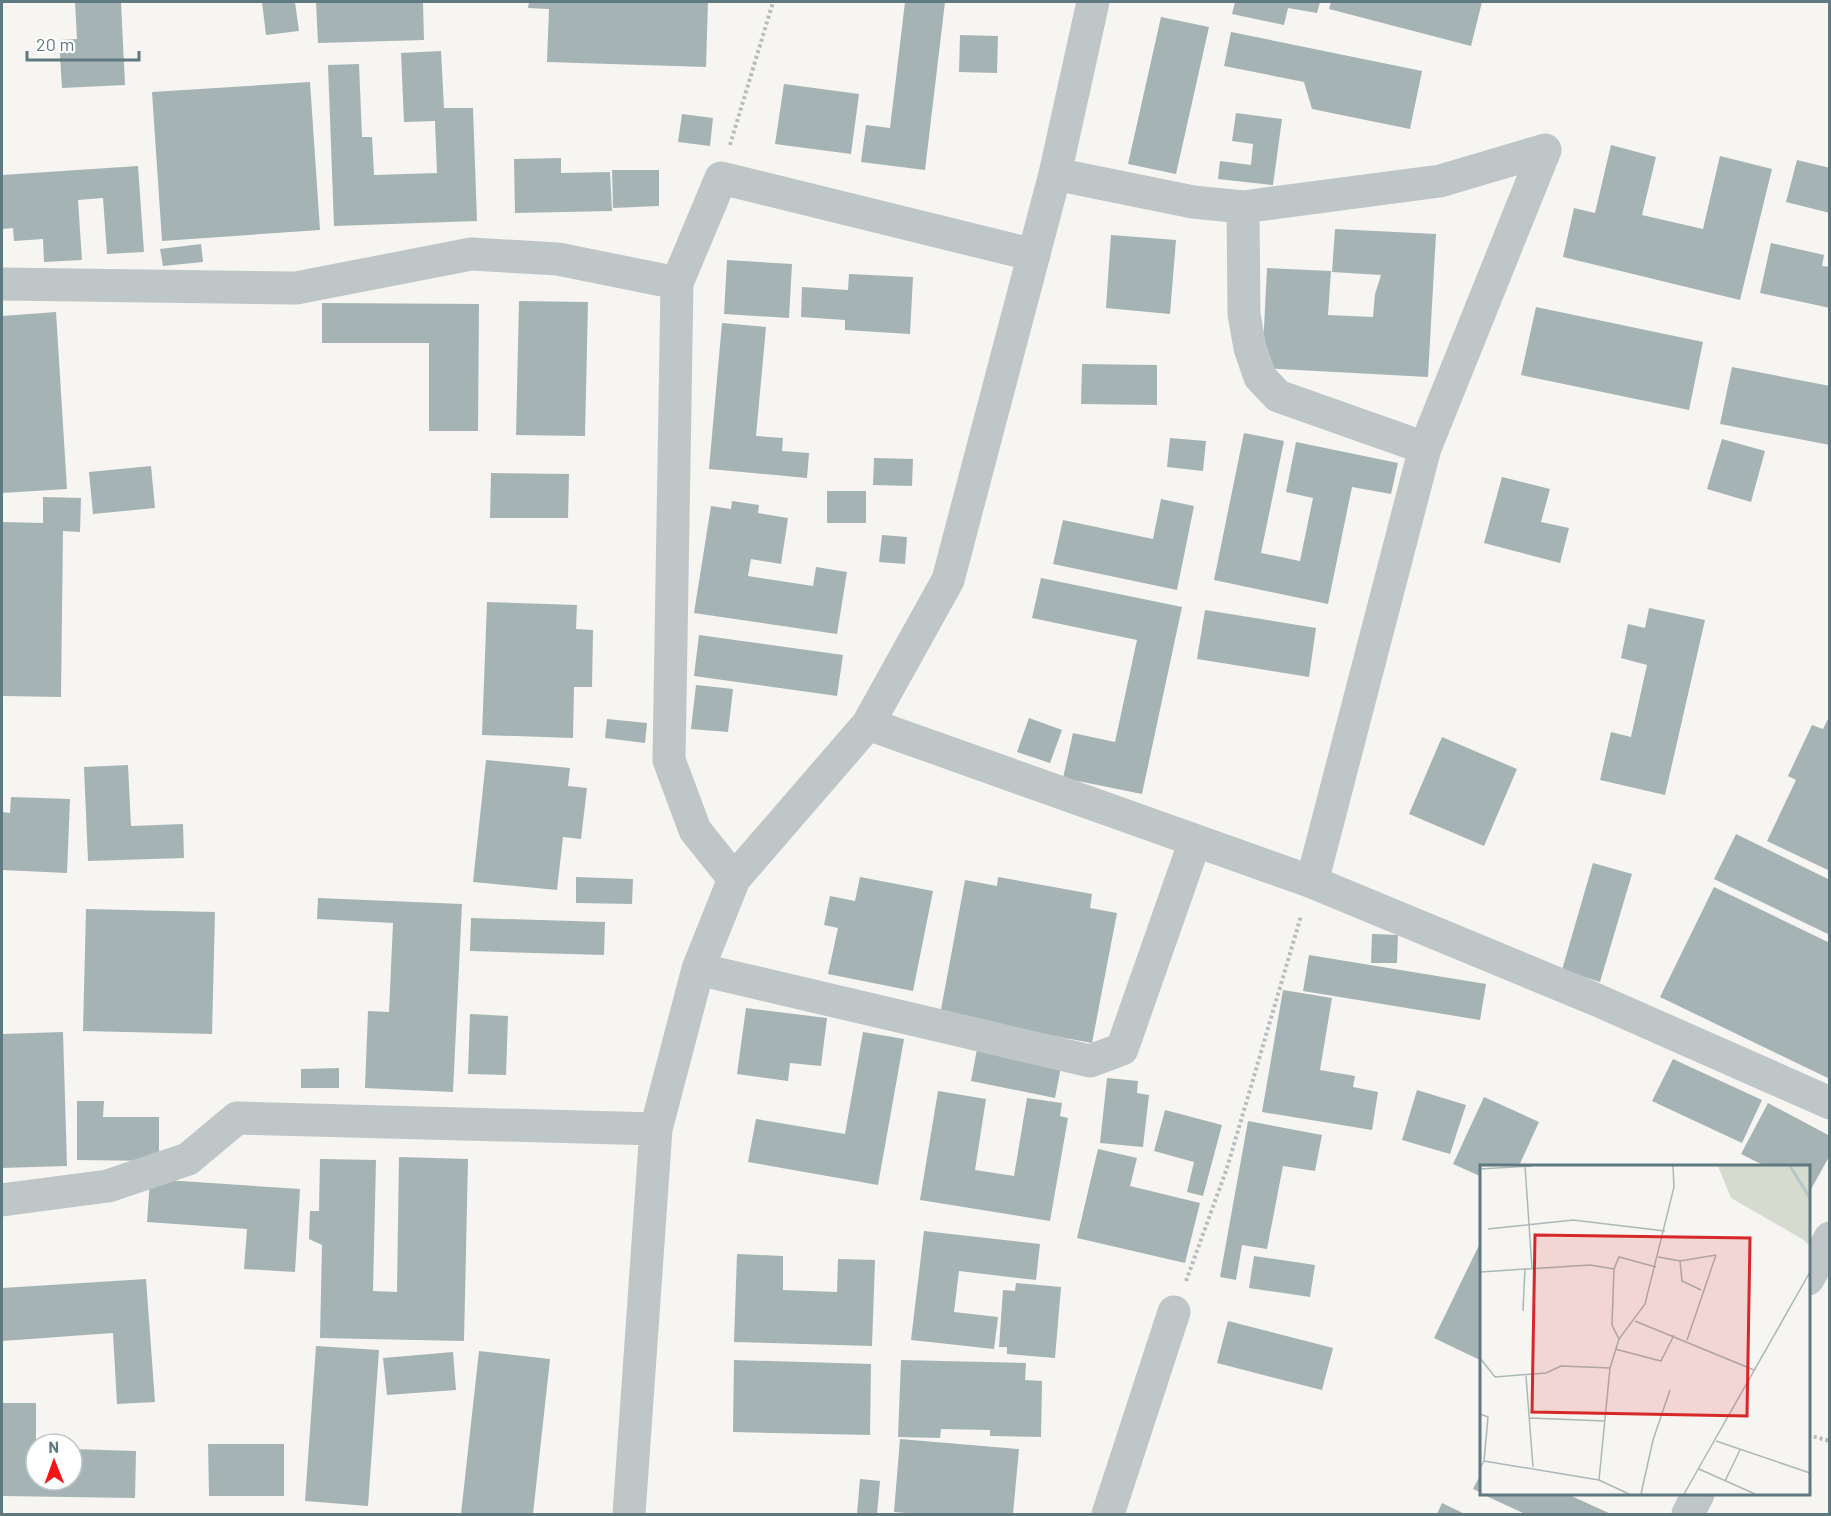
<svg xmlns="http://www.w3.org/2000/svg" width="1831" height="1516" font-family="Barlow,sans-serif">
  <style>
    .building { fill: #a6b3b5 }
    .lines { fill: none; stroke-linecap: round; stroke-linejoin: round }
    .path { stroke: #b7bcbe; stroke-width: 4; stroke-dasharray: 3 3; stroke-linecap: butt }
    .minor { stroke: #bfc6c8; stroke-width: 33 }
    .inset-river { fill: none; stroke: #b5c7c9; stroke-width: 3 }
    .inset-road { fill: none; stroke: #abb8b9; stroke-width: 1.5 }
    .view { fill: #d62828; fill-opacity: 0.15; stroke: #d62828; stroke-width: 3 }
    .inset-edge { fill: none; stroke: #5e797f; stroke-width: 3 }
  </style>
  <rect width="100%" height="100%" fill="#f6f5f1"/>
  <!-- building -->
  <path class="building" d="M75,2H121L125,85L62,88L59,40L77,39Z
    M262,2H295L299,31L266,35Z
    M316,2H423L424,40L318,43Z
    M529,2H708L706,67L547,62L549,9L528,8Z
    M905,2H945L925,170L861,162L866,125L890,128Z
    M1235,2H1320L1317,13L1288,8L1284,25L1232,14Z
    M1331,2H1482L1471,46L1329,9Z
    M1161,17L1209,27L1176,174L1128,164Z
    M1231,32L1422,71L1410,129L1312,109L1304,82L1224,66Z
    M960,35L998,36L997,73L959,72Z
    M441,51L444,108H473L477,221L334,226L328,65L359,64L362,137H372L374,175L437,173L435,121L404,122L401,53Z
    M310,82L320,230L162,241L152,92Z
    M784,84L859,94L851,154L775,144Z
    M1236,113L1282,119L1273,185L1218,179L1220,161L1251,165L1253,144L1232,141Z
    M682,114L713,118L710,146L678,142Z
    M1611,145L1656,157L1642,215L1703,229L1720,156L1772,169L1740,300L1563,257L1574,208L1595,213Z
    M561,158V173L610,172L612,211L515,213L514,159Z
    M1797,160L1830,168V213L1786,202Z
    M138,166L144,252L107,254L103,198L78,200L82,260L44,262L43,239L14,241L13,228L2,229V175Z
    M612,170H659V206L613,208Z
    M1335,229L1436,234L1428,377L1262,368L1267,268L1331,271L1328,315L1373,317L1375,294L1381,275L1332,272Z
    M1111,235L1176,240L1170,314L1106,308Z
    M1771,243L1824,255L1822,266L1830,267V308L1760,293Z
    M201,244L203,262L163,266L160,249Z
    M727,260L792,264L789,318L724,314Z
    M849,274L913,277L910,334L845,330V320L801,317L802,287L848,290Z
    M519,301L588,302L585,436L516,435Z
    M322,303L479,304L478,431H429V343H322Z
    M1536,307L1703,342L1689,410L1521,375Z
    M56,312L67,489L2,493V316Z
    M722,323L766,327L756,436L783,438L782,451L809,453L807,478L709,469Z
    M1082,364L1157,365V405L1081,404Z
    M1732,367L1830,386V445L1720,424Z
    M1244,433L1284,441L1261,553L1300,561L1313,498L1286,492L1296,442L1398,463L1391,494L1352,487L1328,604L1214,580Z
    M1170,438L1206,441L1203,471L1167,467Z
    M1722,439L1765,451L1751,502L1707,489Z
    M874,458L913,459L912,486L873,485Z
    M151,466L155,508L93,514L89,472Z
    M491,473L569,474L568,518H490Z
    M1502,477L1550,489L1541,522L1569,528L1560,563L1484,543Z
    M827,491H866V523H827Z
    M43,497L81,498L80,532L63,531L61,697L2,696V522L43,523Z
    M1161,499L1194,506L1177,590L1053,564L1063,520L1153,539Z
    M732,501L759,505L758,513L788,518L781,564L751,559L748,576L813,586L816,567L847,572L837,634L694,613L711,506L731,509Z
    M882,535L907,537L905,564L879,562Z
    M1041,578L1182,607L1142,794L1063,778L1073,733L1115,742L1137,640L1032,618Z
    M487,602L577,605L576,629L593,630L592,687H574L573,738L482,735Z
    M1649,608L1705,620L1665,795L1600,780L1611,732L1631,737L1647,665L1621,658L1628,624L1645,628Z
    M1205,610L1316,628L1309,677L1197,659Z
    M699,635L843,655L837,696L694,676Z
    M696,685L733,689L728,732L691,729Z
    M1830,715V871L1767,841L1796,780L1788,776L1812,725L1823,729Z
    M1029,718L1062,730L1050,763L1017,752Z
    M607,719L647,723L645,743L605,738Z
    M1442,737L1517,769L1484,846L1409,814Z
    M486,760L570,768L568,786L587,788L581,839L563,837L557,890L473,882Z
    M128,765L131,826L183,824L184,858L88,861L84,767Z
    M11,797L70,799L67,873L2,870V812L10,813Z
    M1736,834L1830,880V935L1714,879Z
    M1593,863L1632,874L1600,982L1562,970Z
    M576,877L633,879L632,904L576,903Z
    M860,877L933,891L913,991L828,974L838,928L824,925L830,896L855,901Z
    M998,877L1092,894L1090,908L1117,913L1092,1043L940,1015L965,880L997,886Z
    M1714,887L1830,943V1079L1660,997Z
    M318,898L462,904L453,1092L365,1088L368,1011L389,1012L393,923L317,919Z
    M86,909L215,912L212,1034L83,1031Z
    M471,918L605,922L604,955L470,951Z
    M1372,934L1398,935L1397,963H1371Z
    M1309,955L1486,984L1480,1020L1303,991Z
    M1283,990L1332,998L1320,1070L1355,1076L1353,1087L1378,1092L1372,1130L1262,1112Z
    M746,1008L827,1018L821,1066L790,1063L788,1081L737,1074Z
    M470,1014L508,1016L506,1075L468,1074Z
    M63,1032L67,1166L2,1168V1034Z
    M863,1032L904,1039L878,1185L748,1162L756,1119L845,1134Z
    M977,1049L1061,1067L1055,1098L971,1081Z
    M1673,1059L1762,1100L1742,1143L1652,1101Z
    M339,1068V1088H301V1069Z
    M1107,1078L1138,1081L1137,1093L1149,1095L1143,1147L1100,1143Z
    M1417,1090L1466,1105L1450,1154L1402,1140Z
    M938,1091L986,1099L975,1170L1014,1176L1027,1098L1062,1103L1060,1116L1068,1118L1050,1221L920,1200Z
    M1484,1097L1539,1122L1519,1166H1482V1177L1453,1164Z
    M77,1101H104L103,1117H159V1161L77,1160Z
    M1768,1103L1830,1136V1155L1810,1191L1808,1190V1166H1765L1741,1154Z
    M1165,1110L1222,1125L1203,1196L1187,1192L1194,1162L1154,1151Z
    M1248,1121L1322,1135L1315,1171L1283,1166L1267,1249L1242,1245L1236,1280L1220,1277Z
    M1098,1149L1137,1158L1130,1186L1200,1203L1185,1263L1077,1238Z
    M399,1157L468,1159L464,1341L320,1338L322,1245L309,1239L310,1211H319L320,1159L376,1160L373,1291L397,1292Z
    M150,1179L300,1189L295,1272L244,1269L247,1229L147,1222Z
    M924,1231L1040,1244L1036,1280L959,1271L954,1312L998,1317L994,1349L911,1340Z
    M1482,1239V1361L1434,1338Z
    M737,1254L783,1256V1290L837,1292L838,1259L875,1260L872,1346L734,1342Z
    M1254,1256L1315,1265L1310,1297L1249,1288Z
    M146,1279L155,1402L117,1404L113,1333L2,1341V1288Z
    M1016,1283L1061,1287L1055,1358L1007,1354V1347H999L1003,1290L1015,1291Z
    M1228,1321L1333,1348L1322,1390L1217,1363Z
    M316,1346L379,1350L368,1506L305,1501Z
    M479,1351L550,1359L533,1514H461Z
    M453,1352L456,1390L387,1395L383,1358Z
    M734,1360L871,1364L870,1435L733,1432Z
    M901,1360L1026,1363L1025,1380L1042,1381L1041,1437L990,1436V1430L941,1429L940,1438L898,1437Z
    M2,1403H36V1480H72V1449L136,1451L135,1498L2,1496Z
    M900,1439L1019,1449L1013,1514H919L894,1512Z
    M208,1444H284V1496H209Z
    M1482,1472V1493L1473,1489Z
    M860,1479L880,1481L877,1514H857Z
    M1482,1494H1567L1611,1514H1525Z
    M1442,1503L1465,1514H1437Z"/>
  <g class="lines">
    <!-- path -->
    <path class="path" d="M730,145L773,2
      M1186,1281L1227,1168L1301,916
      M1808,1435L1830,1441"/>
    <!-- minor -->
    <path class="minor" d="M1055,174L1193,202L1243,207L1244,314L1250,348L1260,377L1278,396L1425,448
      M1243,207L1440,181L1545,150
      M2,284L296,288L471,254L558,259L677,283
      M868,724L1312,882L1597,1000L1830,1103
      M734,879L695,830L669,760L677,283L721,178L1034,255
      M1312,882L1425,448L1545,150
      M698,969L1090,1061L1122,1049L1195,841
      M2,1200L108,1186L188,1159L237,1118L656,1129
      M1808,1279L1830,1238
      M629,1514L656,1129L698,969L734,879L868,724L948,580L1055,174L1093,2
      M1108,1514L1174,1312
      M1688,1514L1698,1494"/>
  </g>
  <!-- overview -->
  <g transform="translate(1480 1165)">
    <rect width="330" height="330" fill="#f6f5f1"/>
    <path d="M238,1H330V82L324,75L251,33Z" fill="#d6dbd0"/>
    <path class="inset-river" d="M310,1L330,33"/>
    <path class="inset-road" d="M45,1L52,103M0,4L52,1M8,64L93,55L185,66M178,92L200,96L202,116L221,125M200,96L236,90M0,107L110,100L134,104M43,146L45,103M155,156L274,205M139,174L132,160L134,104L139,92L176,102M207,175L236,90M135,184L181,196L194,170M0,193L15,212L66,208L81,201L130,203M46,211L53,302M0,249L8,252L4,296L0,303M50,253L125,256M236,276L330,308M4,296L119,315L149,329M219,304L275,329M119,315L130,203L139,174L165,139L194,22L193,1M245,316L260,285M161,329L173,275L190,225M204,329L330,107"/>
    <path class="view" d="M55,70L270,73L267,251L52,247Z"/>
    <rect width="330" height="330" class="inset-edge"/>
  </g>
  <!-- border -->
  <rect width="1831" height="1516" fill="none" stroke="#5e797f" stroke-width="6"/>
  <!-- north arrow -->
  <g transform="translate(54 1462) rotate(359)"><circle r="28" fill="#ffffff" stroke="#bfc9cc" stroke-width="1.5"/>
  <path d="M0-4.5L10 22L0 15L-10 22Z" fill="#f31415"/>
  <text y="-9" font-size="16" font-weight="bold" text-anchor="middle" fill="#5e797f">N</text>
  </g>
  <!-- scale -->
  <path d="M27 51v9h112v-9" fill="none" stroke="#5e797f" stroke-width="3"/>
  <text x="36" y="51" font-size="18" fill="#5e797f" stroke="#ffffff" stroke-width="4.5" paint-order="stroke">20 m</text>
</svg>
